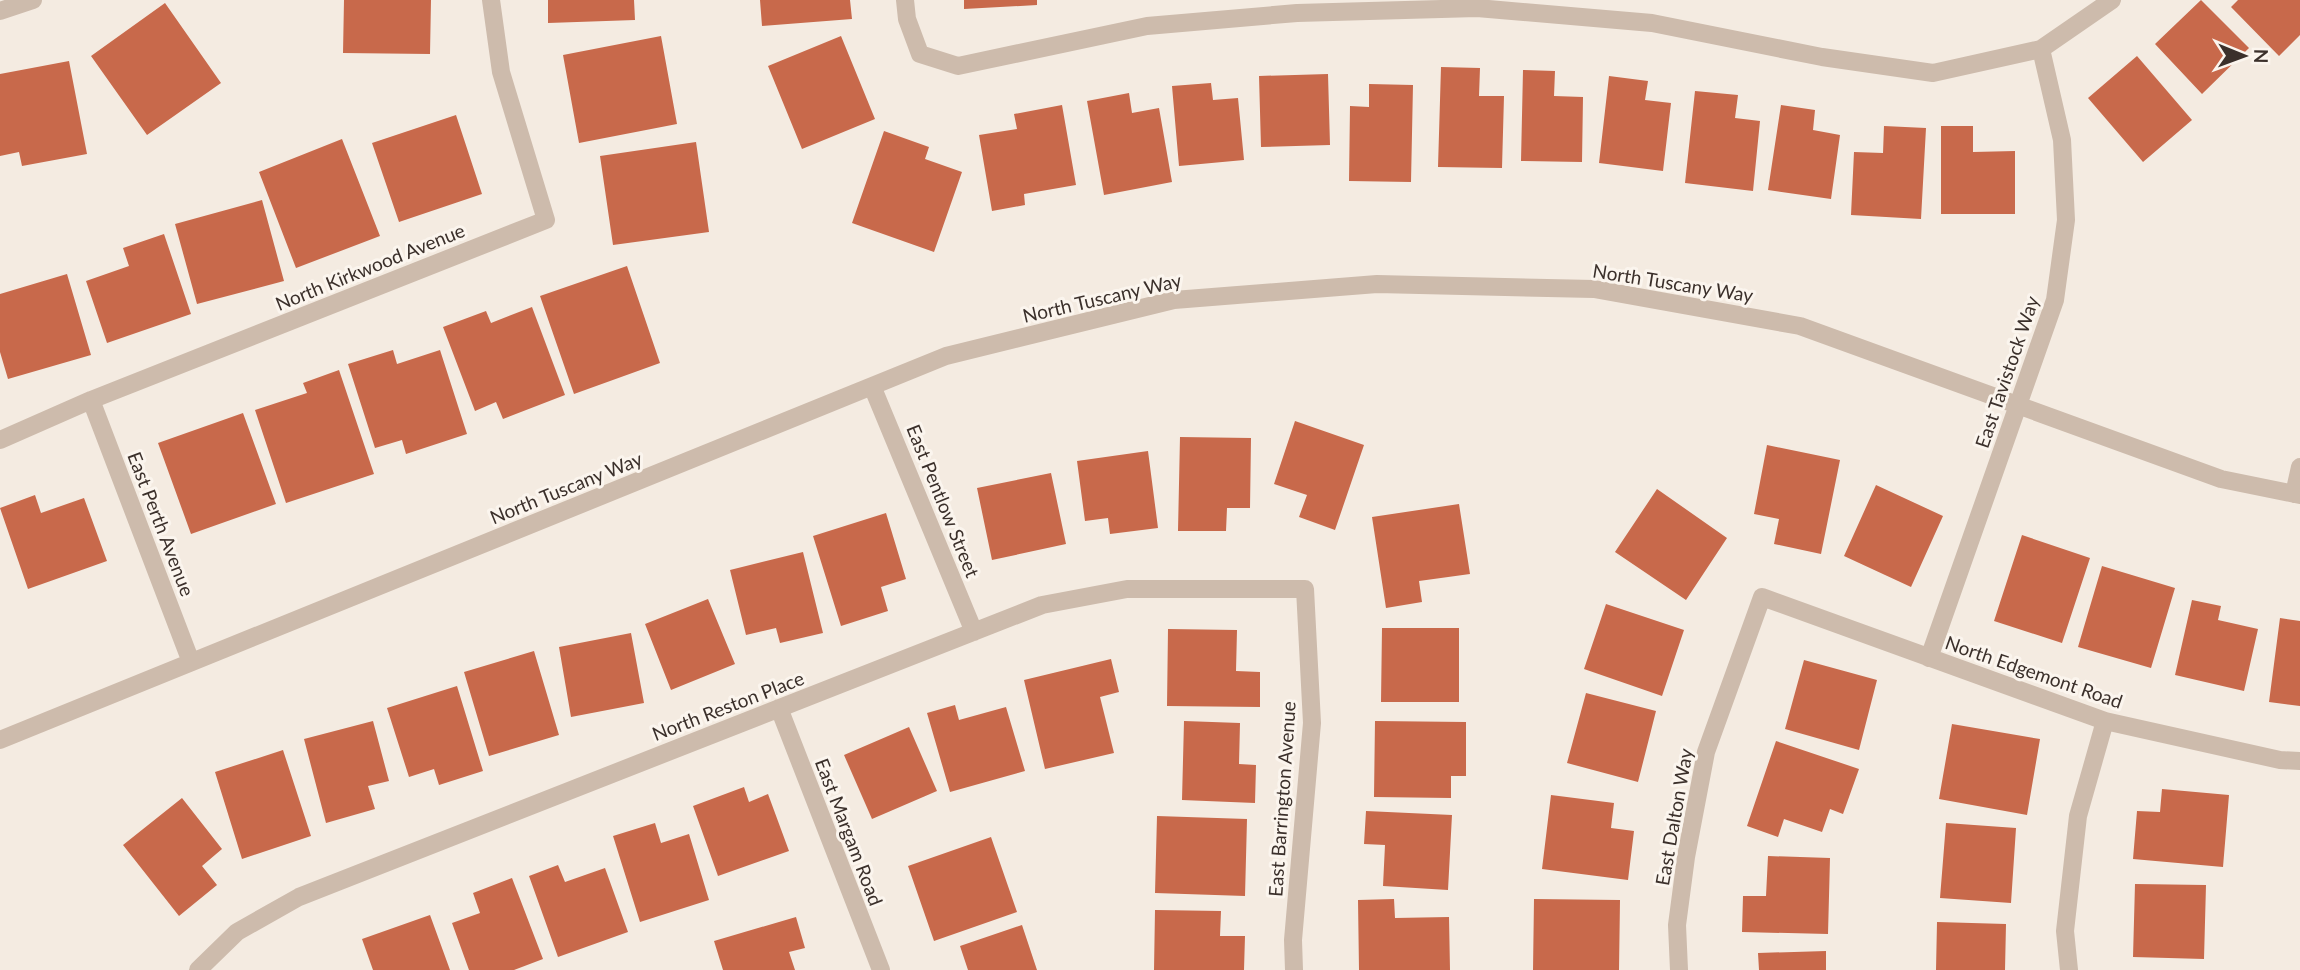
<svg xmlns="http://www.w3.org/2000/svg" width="2300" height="970" font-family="Lato,sans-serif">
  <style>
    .building { fill: #c8694b }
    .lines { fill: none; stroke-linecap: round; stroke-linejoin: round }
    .minor { stroke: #cdbbac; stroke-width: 18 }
    .labels { text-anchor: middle; stroke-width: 6; stroke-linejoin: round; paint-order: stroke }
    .street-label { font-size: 19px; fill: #3b302b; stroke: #fbf5ee }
  </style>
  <rect width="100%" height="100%" fill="#f4ebe1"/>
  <!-- building -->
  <path class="building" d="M344,0H431L430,54L343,53Z
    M548,0H634L635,20L548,23Z
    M760,0H850L852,19L762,26Z
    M964,0H1037V5L964,9Z
    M2201,0L2249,48L2202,94L2155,44Z
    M2238,0H2300V35L2279,56L2231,7Z
    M165,3L221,83L147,135L91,56Z
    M661,36L677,124L579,143L563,55Z
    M841,36L875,119L802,149L768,66Z
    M2137,56L2192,120L2143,162L2088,98Z
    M69,61L87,154L22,166L19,152L0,156V74Z
    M1441,67L1480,68L1479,96H1504L1502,168L1438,167Z
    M1523,70L1555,71L1554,96L1583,97L1582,162L1521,161Z
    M1328,74L1330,145L1261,147L1259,76Z
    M1609,76L1648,81L1645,100L1671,103L1663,171L1599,163Z
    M1211,83L1213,100L1238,98L1244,160L1179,166L1172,86Z
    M1369,84L1413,85L1411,182L1349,181L1350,106L1369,107Z
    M1695,91L1738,95L1735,118L1760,121L1753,191L1685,183Z
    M1129,93L1132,113L1159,108L1172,182L1104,195L1087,101Z
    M1062,105L1076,185L1024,194L1025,205L992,211L979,135L1017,129L1014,114Z
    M1781,105L1815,110L1813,130L1840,135L1831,199L1768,190Z
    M456,115L482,194L399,222L372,143Z
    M1884,126L1926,128L1921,219L1851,215L1854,152L1883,153Z
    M1941,126H1973V152L2015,151V214H1941Z
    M884,131L929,147L925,159L962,172L934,252L852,223Z
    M342,139L380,236L296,268L259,172Z
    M696,142L709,232L613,245L600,156Z
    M262,200L284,281L197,304L175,224Z
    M164,234L191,314L107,343L86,281L129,266L123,248Z
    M627,266L660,363L574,394L540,296Z
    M67,274L91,355L8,379L0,352V294Z
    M532,307L565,395L503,419L496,402L475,411L443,327L486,311L491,323Z
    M393,350L397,364L440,350L467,434L406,454L402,440L375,448L348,364Z
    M339,370L374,474L286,503L255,410L307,393L303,383Z
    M243,413L276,504L191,534L158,443Z
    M1295,421L1364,445L1335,530L1299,517L1307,495L1274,484Z
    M1180,437L1251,438L1250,508H1227L1226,531H1178Z
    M1767,445L1840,460L1821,554L1774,544L1779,519L1754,514Z
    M1148,451L1158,528L1110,534L1108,518L1085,521L1077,461Z
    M1051,473L1066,544L992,560L977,488Z
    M1876,485L1943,516L1911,587L1844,556Z
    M1657,489L1727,538L1686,600L1615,552Z
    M35,495L41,513L84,498L107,561L28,589L0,508Z
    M1459,504L1470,574L1419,581L1422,602L1386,608L1372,517Z
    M886,513L906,579L881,587L888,611L841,626L813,536Z
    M2022,535L2090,558L2062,643L1994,621Z
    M803,552L823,633L780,643L776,628L746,635L730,570Z
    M2102,566L2175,588L2151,668L2078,647Z
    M708,599L735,664L671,690L645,624Z
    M2192,600L2221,606L2218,620L2258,629L2244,691L2175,675Z
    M1606,604L1684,630L1662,696L1584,669Z
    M2280,618L2300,621V706L2269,702Z
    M1382,628H1459V702H1381Z
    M1168,629L1237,630L1236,671L1260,672V707L1167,706Z
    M631,633L644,703L571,717L559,647Z
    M534,651L559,735L489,756L464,672Z
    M1111,659L1119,692L1100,697L1114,753L1045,769L1024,680Z
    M1804,660L1877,680L1859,750L1785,729Z
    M457,686L483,771L439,785L434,769L409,777L387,708Z
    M1586,693L1656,711L1638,782L1567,763Z
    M955,705L959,720L1006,707L1025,771L950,792L927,713Z
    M373,721L389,781L368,786L375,809L326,823L304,739Z
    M1184,721L1240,723L1239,764L1256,765L1255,803L1182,800Z
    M1375,721L1466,722V776H1451V798L1374,797Z
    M1952,724L2040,739L2027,815L1939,799Z
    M909,727L937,791L872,819L844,755Z
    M1776,741L1859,769L1843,814L1830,809L1822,832L1784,819L1778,837L1747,826Z
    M283,750L311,836L242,859L215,772Z
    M744,787L749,802L768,794L789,851L718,876L693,806Z
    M2162,789L2229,795L2223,867L2133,859L2137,811L2160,812Z
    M1551,795L1614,803L1611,828L1634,831L1628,880L1542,869Z
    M182,798L222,849L202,866L217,885L179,916L123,845Z
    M1366,811L1452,815L1448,890L1383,886L1385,845L1364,844Z
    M1157,816L1247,819L1245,896L1155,893Z
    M655,823L661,843L689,834L709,900L640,922L613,836Z
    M1946,823L2016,828L2011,903L1940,898Z
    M991,837L1017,912L934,941L908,866Z
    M1768,856L1830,858L1828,934L1742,932L1743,896H1766Z
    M558,865L565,882L605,868L628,932L558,957L529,876Z
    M512,878L543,959L514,970H469L452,923L480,913L473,893Z
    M2135,884L2206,885L2204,959L2133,957Z
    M1394,899L1395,918L1449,917L1450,970H1359L1358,900Z
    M1534,899L1620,900L1619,970H1533Z
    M1155,910L1221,911L1220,936H1245L1244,970H1154Z
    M430,915L450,970H373L362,939Z
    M796,917L805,948L789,952L795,970H723L714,941Z
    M1937,922L2006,924L2005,970H1936Z
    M1022,925L1037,970H968L960,946Z
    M1826,951V970H1759L1758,953Z"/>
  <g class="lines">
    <!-- minor -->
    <path class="minor" d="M905,0L907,19L920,54L958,66L1147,26L1297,13L1477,8L1652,23L1822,57L1933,73L2041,49L2112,0
      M0,11L33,0
      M872,386L974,632
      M91,400L191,662
      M0,440L91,400L546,220L501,72L491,0
      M2294,494L2300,467
      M1929,658L2055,300L2066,220L2062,140L2041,49
      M779,708L881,970
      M0,740L946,356L1174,300L1377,284L1594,289L1800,326L2221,479L2300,495
      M198,970L237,932L299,897L1042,605L1127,589H1305L1312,723L1293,940L1294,970
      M1679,970L1677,925L1686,857L1706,752L1762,597L2105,721L2280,760L2300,761
      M2069,970L2065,931L2078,816L2105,721"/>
  </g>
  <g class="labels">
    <!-- street labels -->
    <g class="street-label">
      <text transform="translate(370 267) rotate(-22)" y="7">North Kirkwood Avenue</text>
      <text transform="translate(1673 283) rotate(9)" y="7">North Tuscany Way</text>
      <text transform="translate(1102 298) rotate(-13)" y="7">North Tuscany Way</text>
      <text transform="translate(2007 372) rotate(-71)" y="7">East Tavistock Way</text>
      <text transform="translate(566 488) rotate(-22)" y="7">North Tuscany Way</text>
      <text transform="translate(943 501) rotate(68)" y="7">East Pentlow Street</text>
      <text transform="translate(161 524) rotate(69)" y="7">East Perth Avenue</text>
      <text transform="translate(2034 672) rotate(19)" y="7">North Edgemont Road</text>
      <text transform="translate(728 706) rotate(-21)" y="7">North Reston Place</text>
      <text transform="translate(1282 799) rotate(-86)" y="7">East Barrington Avenue</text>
      <text transform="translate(1674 817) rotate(-80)" y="7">East Dalton Way</text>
      <text transform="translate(849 832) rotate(69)" y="7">East Margam Road</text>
    </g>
  </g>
  <!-- north arrow -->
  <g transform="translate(2244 56) rotate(91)" stroke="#fbf5ee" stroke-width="5" paint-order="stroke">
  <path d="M0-5L12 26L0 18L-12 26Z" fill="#3b302b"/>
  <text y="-10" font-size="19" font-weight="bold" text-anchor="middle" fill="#3b302b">N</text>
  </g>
</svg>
